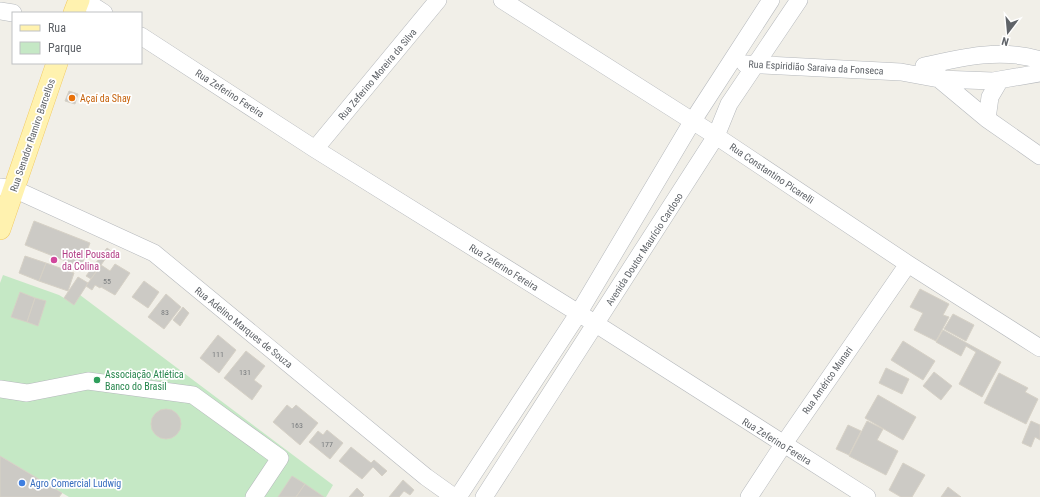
<svg xmlns="http://www.w3.org/2000/svg" width="1040" height="497" font-family="'Roboto Condensed',sans-serif">
  <style>
    .green { fill: #c5e8c5 }
    .building { fill: #cccac5; stroke: #d6d1c6 }
    .lines { fill: none; stroke-linecap: round; stroke-linejoin: round }
    .minor-casing { stroke: #b5b8bc; stroke-width: 18 }
    .major-casing { stroke: #f2c960; stroke-width: 22 }
    .minor { stroke: #fff; stroke-width: 17 }
    .major { stroke: #fff2af; stroke-width: 21 }
    .food-dot { fill: #e8710a; stroke: #fff; stroke-width: 1.5 }
    .hotel-dot { fill: #d1479c; stroke: #fff; stroke-width: 1.5 }
    .leisure-dot { fill: #2e9e5b; stroke: #fff; stroke-width: 1.5 }
    .shop-dot { fill: #3f7fe0; stroke: #fff; stroke-width: 1.5 }
    .labels { text-anchor: middle; stroke-width: 3.5; stroke-linejoin: round; paint-order: stroke }
    .number-label { font-size: 8px; fill: #7a7d7f }
    .street-label { font-size: 10px; fill: #5f6368; stroke: #fff }
    .food-label { font-size: 10px; fill: #c56008; stroke: #fff; text-anchor: start }
    .hotel-label { font-size: 10px; fill: #b23c85; stroke: #fff; text-anchor: start }
    .leisure-label { font-size: 10px; fill: #27864d; stroke: #fff; text-anchor: start }
    .shop-label { font-size: 10px; fill: #366cbe; stroke: #fff; text-anchor: start }
  </style>
  <rect width="100%" height="100%" fill="#f1efe8"/>
  <!-- green -->
  <path class="green" d="M3,275L59,295L74,304L80,295L333,485L326,497H69L0,456V283Z"/>
  <!-- building -->
  <path class="building" d="M69,91L78,94L75,104L65,101Z
    M34,221L90,243L81,267L25,245Z
    M107,248L111,251L91,279L86,276Z
    M25,256L46,263L39,281L19,273Z
    M46,263L74,273L68,291L39,281Z
    M115,264L130,273L115,295L101,287L100,288L95,285L92,290L86,286L101,265L110,271Z
    M78,277L88,283L74,305L64,298Z
    M144,281L159,292L148,308L132,297Z
    M920,289L949,304L943,315L949,317L936,341L914,330L923,313L910,307Z
    M20,292L35,298L27,322L11,317Z
    M166,294L181,307L164,329L148,317Z
    M35,298L46,301L38,326L27,322Z
    M183,307L189,313L180,326L173,320Z
    M953,314L974,325L966,341L944,329Z
    M943,330L1001,362L982,397L959,384L976,352L966,346L961,356L936,342Z
    M218,335L236,350L219,373L200,358Z
    M903,341L935,361L923,380L891,360Z
    M246,351L265,366L254,380L262,386L252,400L224,378Z
    M886,368L909,379L902,394L879,383Z
    M934,372L952,386L941,400L923,386Z
    M999,373L1028,388L1025,392L1038,399L1026,424L984,403Z
    M878,395L916,417L903,440L865,418Z
    M287,405L292,409L296,405L318,423L300,445L273,422Z
    M151 424a15 15 0 1 1 30 0a15 15 0 1 1-30 0Z
    M867,421L883,429L877,440L898,451L886,475L849,456Z
    M1031,421L1040,425V440L1035,437L1031,447L1022,443Z
    M848,425L861,431L849,455L836,449Z
    M327,430L343,443L330,459L309,442L318,431L323,435Z
    M351,447L371,463L374,460L387,471L382,476L373,467L362,479L339,461Z
    M0,456L62,493L59,497H0Z
    M903,463L925,475L912,497H901L889,490Z
    M292,476L305,484L296,497H278Z
    M403,480L414,490L410,495L404,491L399,497H389Z
    M305,484L324,497H296Z
    M948,487L961,497H941Z
    M357,488L364,495L362,497H349Z"/>
  <g class="lines">
    <defs>
      <path id="minor" d="M84,0L104,13
        M502,0L716,136L908,264L1040,348
        M0,11L13,13
        M141,36L315,149L596,324L867,497
        M745,64L901,72L939,79L993,81L1040,73
        M935,64L939,79L987,119L1040,156
        M924,66C963,57 1002,48 1040,60
        M987,119L990,97L1000,80
        M315,149L438,0
        M0,187L14,189L154,253L426,477L454,497
        M0,389L27,393L88,381L193,395L280,458L254,497
        M458,497L578,314L692,122L771,0
        M484,497L716,136L729,104L799,0
        M749,497L783,445L908,264"/>
      <path id="major" d="M74,13L79,0
        M0,229L57,63"/>
    </defs>
    <!-- minor casing -->
    <use href="#minor" class="minor-casing"/>
    <!-- major casing -->
    <use href="#major" class="major-casing"/>
    <!-- minor -->
    <use href="#minor" class="minor"/>
    <!-- major -->
    <use href="#major" class="major"/>
  </g>
  <!-- markers -->
  <circle class="food-dot" cx="72" cy="98" r="4"/>
  <circle class="hotel-dot" cx="54" cy="260" r="4"/>
  <circle class="leisure-dot" cx="97" cy="380" r="4"/>
  <circle class="shop-dot" cx="22" cy="483" r="4"/>
  <g class="labels">
    <!-- number labels -->
    <g class="number-label">
      <text x="107" y="284">55</text>
      <text x="165" y="315">83</text>
      <text x="218" y="357">111</text>
      <text x="245" y="375">131</text>
      <text x="297" y="428">163</text>
      <text x="327" y="447">177</text>
    </g>
    <!-- street labels -->
    <g class="street-label">
      <text transform="translate(816 67) rotate(3)" y="4">Rua Espiridião Saraiva da Fonseca</text>
      <text transform="translate(377 74) rotate(-50)" y="4">Rua Zeferino Moreira da Silva</text>
      <text transform="translate(230 93) rotate(33)" y="4">Rua Zeferino Fereira</text>
      <text transform="translate(32 135) rotate(-71)" y="4">Rua Senador Ramiro Barcellos</text>
      <text transform="translate(772 173) rotate(34)" y="4">Rua Constantino Picarelli</text>
      <text transform="translate(644 249) rotate(-57)" y="4">Avenida Doutor Maurício Cardoso</text>
      <text transform="translate(504 267) rotate(32)" y="4">Rua Zeferino Fereira</text>
      <text transform="translate(244 327) rotate(39)" y="4">Rua Adelino Marques de Souza</text>
      <text transform="translate(827 380) rotate(-55)" y="4">Rua Américo Munari</text>
      <text transform="translate(777 441) rotate(32)" y="4">Rua Zeferino Fereira</text>
    </g>
    <!-- food labels -->
    <g class="food-label">
      <text x="80" y="102">Açaí da Shay</text>
    </g>
    <!-- hotel labels -->
    <g class="hotel-label">
      <text x="62" y="258">Hotel Pousada<tspan x="62" dy="12">da Colina</tspan></text>
    </g>
    <!-- leisure labels -->
    <g class="leisure-label">
      <text x="105" y="378">Associação Atlética<tspan x="105" dy="12">Banco do Brasil</tspan></text>
    </g>
    <!-- shop labels -->
    <g class="shop-label">
      <text x="30" y="487">Agro Comercial Ludwig</text>
    </g>
  </g>
  <!-- legend -->
  <rect x="12" y="12" width="130" height="52" fill="#ffffff" stroke="#bfc1c3"/>
  <rect x="20" y="25" width="20" height="6" fill="#fff2af" stroke="#bfc1c3"/>
  <text x="48" y="32" font-size="12" fill="#5f6368">Rua</text>
  <rect x="20" y="42" width="20" height="12" fill="#c5e8c5" stroke="#bfc1c3"/>
  <text x="48" y="52" font-size="12" fill="#5f6368">Parque</text>
  <!-- north arrow -->
  <g transform="translate(1008 32) rotate(196)" stroke="#ffffff" stroke-width="3" paint-order="stroke">
  <path d="M0-3L7 15L0 10L-7 15Z" fill="#5f6368"/>
  <text y="-6" font-size="11" font-weight="bold" text-anchor="middle" fill="#5f6368">N</text>
  </g>
</svg>
